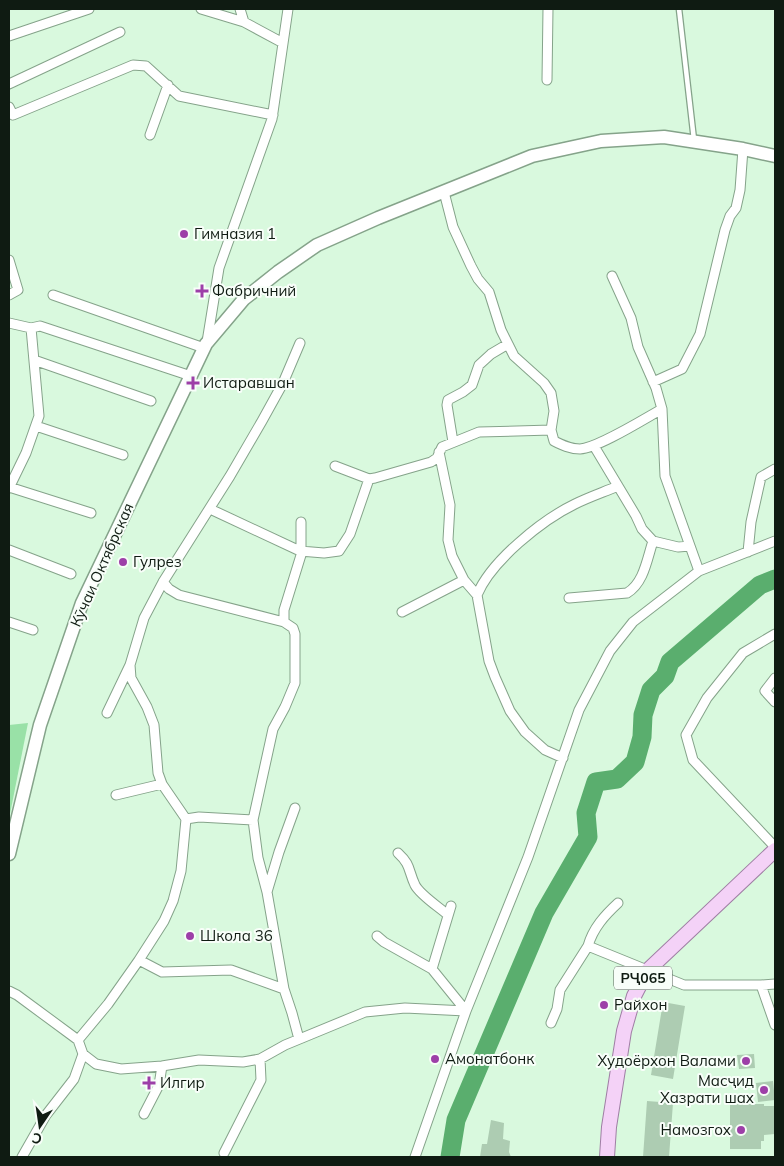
<svg xmlns="http://www.w3.org/2000/svg" width="784" height="1166" font-family="Mulish,sans-serif">
  <style>
    .green { fill: #99e1a7 }
    .lines { fill: none; stroke-linecap: round; stroke-linejoin: round }
    .river { stroke: #5aae6e; stroke-width: 19 }
    .building { fill: #adccb2 }
    .service-casing { stroke: #85a38a; stroke-width: 7 }
    .minor-casing { stroke: #85a38a; stroke-width: 11 }
    .secondary-casing { stroke: #85a38a; stroke-width: 15 }
    .primary-casing { stroke: #9f7ea4; stroke-width: 16 }
    .service { stroke: #fff; stroke-width: 4.5 }
    .minor { stroke: #fff; stroke-width: 9 }
    .secondary { stroke: #fff; stroke-width: 12 }
    .primary { stroke: #f4d2f7; stroke-width: 14 }
    .poi-dot { fill: #9d3fa8; stroke: #f8fef9; stroke-width: 2 }
    .labels { text-anchor: middle; stroke-width: 4; stroke-linejoin: round; paint-order: stroke }
    .shield { fill: #f8fef9; stroke: #555f57; stroke-width: 1 }
    .shield-label { font-size: 14px; font-weight: bold; fill: #0f1b12 }
    .poi-label { font-size: 15px; fill: #0f1b12; stroke: #f8fef9; text-anchor: start }
    .street-label { font-size: 15px; fill: #0f1b12; stroke: #f8fef9 }
  </style>
  <rect width="100%" height="100%" fill="#d9f9de"/>
  <!-- green -->
  <path class="green" d="M28,723L9,819V725Z"/>
  <g class="lines">
    <!-- river -->
    <path class="river" d="M450,1157L456,1120L544,913L588,837L586,813L596,782L617,779L635,762L642,737L643,715L651,690L665,676L670,662L760,585L775,579"/>
  </g>
  <!-- building -->
  <path class="building" d="M663,1002L685,1006L673,1079L651,1075Z
    M754,1054L755,1068L739,1069L737,1055Z
    M773,1081L775,1100L758,1102L756,1083Z
    M647,1101L673,1103L669,1157H643Z
    M730,1104H764V1106H775V1134L764,1135V1141H761V1149H730Z
    M491,1120L504,1123L503,1139L510,1141L509,1152L511,1157H480L482,1144H487Z"/>
  <g class="lines">
    <defs>
      <path id="service" d="M679,9L694,140"/>
      <path id="minor" d="M201,9L244,22
        M240,9L244,22L283,43
        M9,36L89,9
        M547,80L548,9
        M9,84L120,32
        M9,107L13,115L133,65L146,66L179,96L273,115
        M150,135L168,85
        M444,192L453,227L471,266L478,279L489,292L501,330L514,356L544,383L551,393L554,411L551,430L554,441C562,445 570,449 580,449C598,448 644,419 662,409
        M9,260L18,290L9,295
        M612,276L631,318L638,347L656,388L662,409L665,476L699,571
        M53,295L204,348
        M9,323L31,328
        M207,342L219,268L272,119L288,9
        M34,360L151,401
        M653,382L682,369L700,334L725,230L730,216L736,208L740,190L743,149
        M36,426L123,455
        M453,442L447,405L448,400L463,392L472,385L479,365L491,354L508,344
        M594,446L636,516L642,529L653,541L678,547L690,546
        M439,452L450,505L448,540L452,556L464,580L477,595L489,661L495,677L510,711L525,732L545,750L563,758
        M335,466L369,479
        M9,487L91,513
        M9,488L26,453L39,416L31,328L40,326L191,376
        M210,509L300,551L324,553L339,551L350,534L369,479L375,478L431,462L437,458L442,447L479,432L551,430
        M9,550L71,574
        M748,552L751,522L761,477L775,469
        M163,582L169,589L179,595L284,622
        M477,595C491,561 542,520 575,504C589,497 604,492 618,486
        M569,598L627,593C644,583 647,559 653,541
        M402,612L464,580
        M9,622L33,630
        M775,634L743,653L707,698L686,735L693,760L775,847
        M775,678L765,691L775,702
        M107,713L130,665
        M116,795L162,784
        M186,819L199,817L253,820
        M398,853C411,865 408,870 415,885C420,895 439,907 448,915
        M267,892L279,852L295,808
        M618,903C605,915 593,928 588,946L684,985H761L775,984
        M377,936L384,942L432,969L466,1011
        M139,960L164,921L173,901L181,871L186,819L162,784L158,773L154,725L147,707L131,678L130,665L144,618L163,582L230,476L262,421L283,383L300,343
        M432,969L451,906
        M761,985L775,1025
        M284,989L267,892L258,858L253,820L273,729L285,707L295,683V634L293,628L284,622V610L301,555V522
        M9,991L17,995L78,1040L83,1054L96,1064L121,1069L162,1066L199,1060L243,1062L260,1059L285,1045L365,1012L405,1008L466,1011
        M551,1023L557,1009L560,990L588,946
        M78,1040L108,1004L139,960L162,972L231,970L284,989L292,1013L299,1039
        M144,1114L159,1085L162,1066
        M224,1153L261,1080L260,1059
        M22,1157L46,1115L74,1079L83,1054
        M415,1157L466,1011L528,857L579,710L610,651L633,622L699,571L775,541"/>
      <path id="secondary" d="M9,854L40,725L82,603L206,344L244,299L278,272L317,245L378,218L532,156L601,141L664,137L743,149L775,156"/>
      <path id="primary" d="M607,1157L609,1127L624,1031L634,996L647,971L775,850"/>
    </defs>
    <!-- service casing -->
    <use href="#service" class="service-casing"/>
    <!-- minor casing -->
    <use href="#minor" class="minor-casing"/>
    <!-- secondary casing -->
    <use href="#secondary" class="secondary-casing"/>
    <!-- primary casing -->
    <use href="#primary" class="primary-casing"/>
    <!-- service -->
    <use href="#service" class="service"/>
    <!-- minor -->
    <use href="#minor" class="minor"/>
    <!-- secondary -->
    <use href="#secondary" class="secondary"/>
    <!-- primary -->
    <use href="#primary" class="primary"/>
  </g>
  <!-- markers -->
  <g class="poi-dot">
    <circle cx="184" cy="234" r="5"/>
    <path d="M199.5 283.5h5v5h5v5h-5v5h-5v-5h-5v-5h5z"/>
    <path d="M190.5 375.5h5v5h5v5h-5v5h-5v-5h-5v-5h5z"/>
    <circle cx="123" cy="562" r="5"/>
    <circle cx="190" cy="936" r="5"/>
    <circle cx="604" cy="1005" r="5"/>
    <circle cx="435" cy="1059" r="5"/>
    <circle cx="746" cy="1061" r="5"/>
    <path d="M146.5 1075.5h5v5h5v5h-5v5h-5v-5h-5v-5h5z"/>
    <circle cx="764" cy="1090" r="5"/>
    <circle cx="741" cy="1130" r="5"/>
  </g>
  <g class="labels">
    <!-- shield labels -->
    <rect class="shield" x="614" y="966.5" width="58" height="23" rx="4"/>
    <g class="shield-label">
      <text x="643" y="983">РҶ065</text>
    </g>
    <!-- poi labels -->
    <g class="poi-label">
      <text x="194" y="239">Гимназия 1</text>
      <text x="212" y="296">Фабричний</text>
      <text x="203" y="388">Истаравшан</text>
      <text x="133" y="567">Гулрез</text>
      <text x="200" y="941">Школа 36</text>
      <text x="614" y="1010">Райхон</text>
      <text x="445" y="1064">Амонатбонк</text>
      <text x="736" y="1066" text-anchor="end">Худоёрхон Валами</text>
      <text x="754" y="1086" text-anchor="end">Масҷид<tspan x="754" dy="17">Хазрати шах</tspan></text>
      <text x="160" y="1088">Илгир</text>
      <text x="731" y="1135" text-anchor="end">Намозгох</text>
    </g>
    <!-- street labels -->
    <g class="street-label">
      <text transform="translate(102 565) rotate(-66)" y="5">Кӯчаи Октябрская</text>
    </g>
  </g>
  <!-- border -->
  <rect width="784" height="1166" fill="none" stroke="#0f1b12" stroke-width="20"/>
  <!-- north arrow -->
  <g transform="translate(40 1126) rotate(193)" stroke="#f8fef9" stroke-width="4" paint-order="stroke">
  <path d="M0-4L9 19L0 12L-9 19Z" fill="#0f1b12"/>
  <text y="-8" font-size="14" font-weight="bold" text-anchor="middle" fill="#0f1b12">С</text>
  </g>
</svg>
